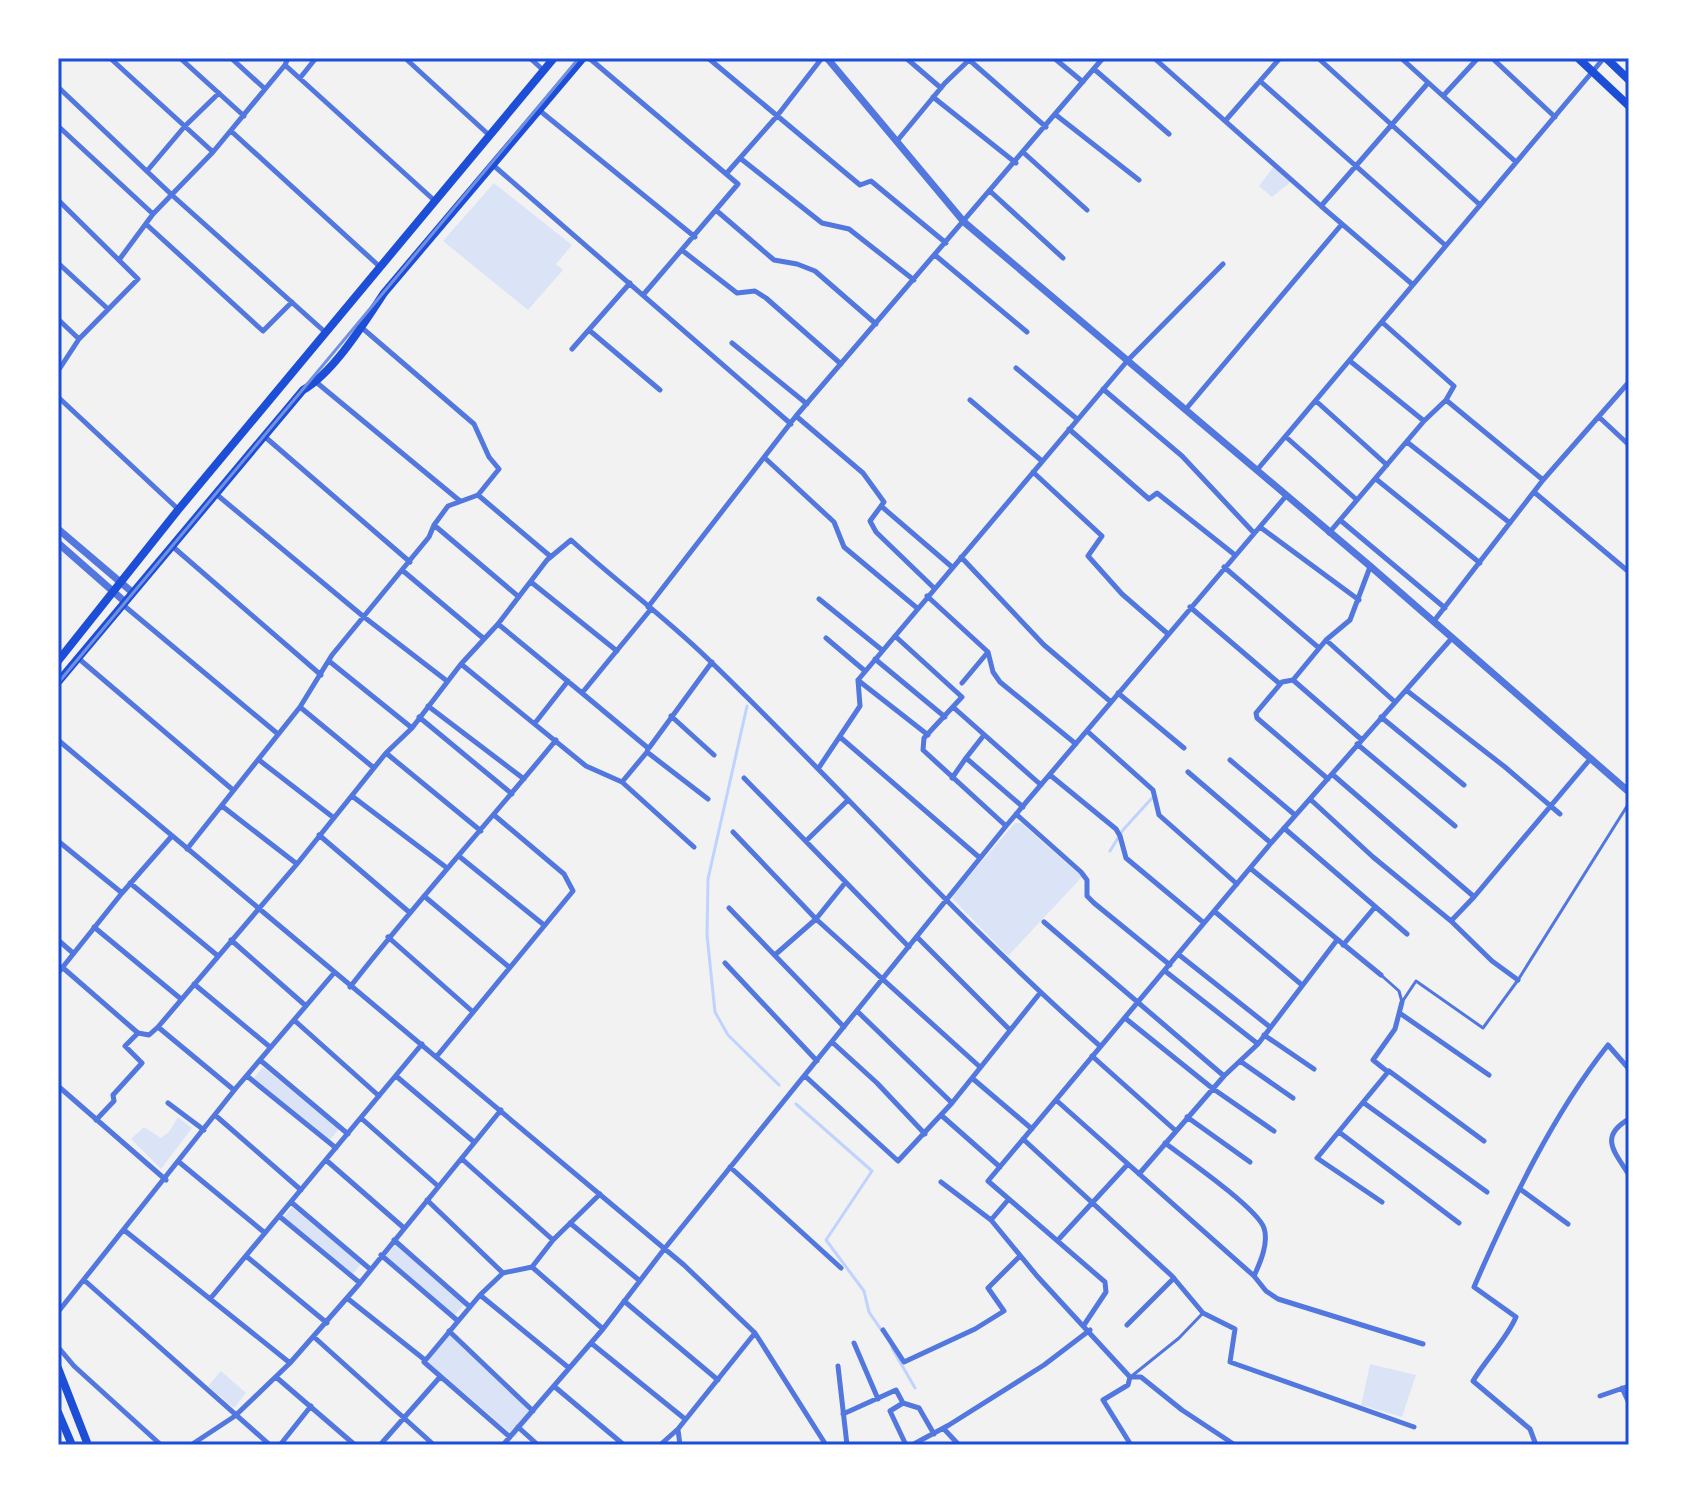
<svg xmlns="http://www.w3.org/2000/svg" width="1687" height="1503" font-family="'Space Grotesk',sans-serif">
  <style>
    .green { fill: #dbe4f7 }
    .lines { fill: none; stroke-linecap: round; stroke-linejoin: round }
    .stream { stroke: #bfd3fe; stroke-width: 3 }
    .service { stroke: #5277de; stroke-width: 3 }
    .minor { stroke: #5277de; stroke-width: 5 }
    .tertiary { stroke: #5277de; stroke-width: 7 }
    .primary { stroke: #1d4ed8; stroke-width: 8 }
    .rail { stroke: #7290e2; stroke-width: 3 }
    .neatline { fill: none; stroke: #1d4ed8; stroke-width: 3 }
  </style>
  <rect width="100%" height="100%" fill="#f2f2f2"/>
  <!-- green -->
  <path class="green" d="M1274,166L1292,181L1272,197L1259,186Z
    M494,183L572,245L556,264L563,270L528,310L443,241Z
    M1015,823H1021L1082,877L1008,956L951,897Z
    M263,1067L339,1129L329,1141L253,1079Z
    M178,1117L192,1128L161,1169L131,1139L144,1127L161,1138L169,1132Z
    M292,1207L361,1264L352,1275L283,1218Z
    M396,1244L465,1304L454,1316L386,1256Z
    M449,1333L533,1415L515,1437L428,1362Z
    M1370,1364L1416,1375L1402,1417L1361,1405Z
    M221,1371L246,1393L234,1408L208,1386Z"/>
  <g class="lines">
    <!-- stream -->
    <path class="stream" d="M747,706L708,879L707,935L715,1012L728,1035L779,1085
      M1110,851L1123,830L1152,798
      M796,1104L872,1171L826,1240L864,1291L869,1312L882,1331
      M892,1348L915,1388"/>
    <!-- service -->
    <path class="service" d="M1381,975L1399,991L1402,1002L1416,981L1483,1028L1518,980L1629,803
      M1133,1375L1179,1338L1202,1314"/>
    <!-- minor -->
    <path class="minor" d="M110,58L213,152
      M180,58L244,116
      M231,58L265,89
      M405,58L489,135
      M530,58L543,70
      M589,58L738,184L643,295
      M708,58L860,185L871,181L946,243
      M906,58L941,88
      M967,58L1046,127
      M1054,58L1083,82
      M1154,58L1321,206
      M1318,58L1479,204
      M1401,58L1516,162
      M1492,58L1555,117
      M285,65L435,201
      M1094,69L1169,134
      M300,78L316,58
      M1260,81L1445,245
      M58,87L173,196L325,332
      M1443,96L1478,58
      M933,97L1016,163
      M539,110L695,237
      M1056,115L1139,180
      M1226,120L1280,58
      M58,126L153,214
      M231,131L379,266
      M897,141L945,83L969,60
      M1024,153L1087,210
      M740,158L822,223L849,229L914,280
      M493,165L791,424
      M147,171L185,126L219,93
      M726,174L777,116L822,58
      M991,192L1063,258
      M58,200L138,279L79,339L58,371
      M717,211L774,260L797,264L815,271L876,324
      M147,225L263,331L292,302
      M683,251L737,293L755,291L766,298L841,364
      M935,255L1027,332
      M119,260L153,214L213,152L285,65L288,58
      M58,263L108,309
      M1412,284L1321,206L1428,83
      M58,319L79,339
      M589,330L660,390
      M732,343L807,404
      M572,349L630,283
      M1350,361L1424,421
      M1016,368L1077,419
      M316,382L460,501
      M1103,389L1182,456L1254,533
      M58,397L178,509
      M970,400L1042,461
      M1446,400L1543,480
      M1316,401L1387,465
      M1186,409L1342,224
      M796,416L863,473L884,502L870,521L876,532L934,588
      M1599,417L1629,445
      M1069,429L1149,499L1157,493L1235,555
      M264,436L410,562
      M1286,437L1357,500
      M1407,442L1510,523
      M766,459L834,522L844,547L917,608
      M1257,470L1604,58
      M1033,472L1102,536L1088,556L1122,594L1168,634
      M1376,479L1480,563
      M1534,492L1629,572
      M216,494L364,617L447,681
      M478,495L550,556
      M881,506L952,567
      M1340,520L1445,608
      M434,525L519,597
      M1260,527L1359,600
      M1329,533L1424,421L1446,400L1454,386L1383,323
      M172,546L321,675
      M961,557L1044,645L1111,702
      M1224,567L1319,648
      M402,570L483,638
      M531,582L617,651
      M927,596L988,652L962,683
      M819,599L882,650
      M122,604L278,734
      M648,607L796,416L1103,58
      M1190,607L1280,684
      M651,609L582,693L648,748L647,752L708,799
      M1434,621L1543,480L1629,382
      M498,624L582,693
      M895,636L962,697L924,738L923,750L1006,826
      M826,638L865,671
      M1326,640L1395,702
      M988,652L993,672L1000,682L1076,744
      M78,658L233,790
      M875,659L945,717
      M329,661L412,728
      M461,664L586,766L622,782L647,752
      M858,680L1128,360L1223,264
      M1293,680L1362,740
      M859,681L928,735
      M1406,690L1505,767L1560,814
      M1118,693L1184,748
      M428,706L524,779
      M300,707L374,768
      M953,707L1041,785
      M671,716L714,755
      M419,717L512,794
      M1381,717L1464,785
      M535,723L568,681
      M1087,731L1153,790L1159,815L1237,884
      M840,737L980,858
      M58,740L684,1265L755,1333L826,1445
      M1357,744L1455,826
      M649,748L712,662
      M386,753L481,831
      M966,758L984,735
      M259,760L334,818
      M1230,760L1295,815
      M818,769L860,706L858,680
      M1188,772L1271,843
      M1332,774L1472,895
      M1050,775L1116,829L1120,836L1126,858L1204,923
      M744,778L909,947
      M952,778L966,758L1023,807
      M1328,779L1257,718L1256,713L1282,682L1293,680L1326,640L1350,620L1370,567
      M622,782L694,847
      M352,796L447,868
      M1310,799L1373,857L1451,921L1492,961L1518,980
      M222,806L297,864
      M1016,814L1081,872L1087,880V896L1094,903L1170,965
      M1284,828L1407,934
      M733,832L816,919L980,1067
      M319,835L409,912
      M58,841L122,893
      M806,841L848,800
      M187,849L300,707L332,655L429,537L434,525L448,506L478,495L499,469L489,457L474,424L361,327
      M460,857L544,925
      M1250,868L1381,975
      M130,883L218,956
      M424,896L509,967
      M729,908L844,1027
      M1214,911L1302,985
      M1451,921L1474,897L1591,758
      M1044,922L1224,1076L1139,1174
      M94,927L181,999
      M388,937L473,1012
      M917,937L1009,1029
      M58,940L73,953
      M231,940L306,1006
      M1343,945L1375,907
      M776,954L816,919L845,883
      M1178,954L1270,1027
      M725,963L817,1061
      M62,967L138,1033
      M1165,971L1258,1044
      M58,973L122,893L171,837
      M194,984L270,1047
      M350,987C416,902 488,823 556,740
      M857,1011L952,1103
      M1401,1014L1489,1075
      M1125,1018L1212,1088L1274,1131
      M294,1020L379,1096
      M158,1027L234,1090
      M138,1033L149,1035L158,1027L297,864L386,753L412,728L461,664L498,624L547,560L571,540C616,581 665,617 708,659C840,786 962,925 1100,1046
      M1264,1035L1314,1069
      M832,1042L877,1083L925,1134
      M437,1056L573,891L564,874L494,815
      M1092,1056L1176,1131
      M260,1060L348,1134
      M1240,1061L1293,1098
      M1389,1071L1484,1141
      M247,1076L336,1148
      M396,1076L474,1142
      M805,1076L898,1161L952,1103L1040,993
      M1224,1076L1258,1044L1337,940
      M972,1078L1032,1129
      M58,1086L166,1180
      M1056,1100L1254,1276L1266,1291L1278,1299L1423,1344
      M168,1103L204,1130
      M1364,1103L1487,1192
      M215,1115L301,1190
      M941,1115L1000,1167
      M1187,1117L1250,1162
      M361,1118L438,1186
      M1629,1119C1598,1137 1615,1152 1629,1175
      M96,1120L114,1101L113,1095L142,1063L125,1046L138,1033
      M1339,1132L1459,1223
      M1023,1139L1172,1276L1203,1313L1235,1329L1230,1362L1414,1427
      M1165,1143C1185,1158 1257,1208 1264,1228C1269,1243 1260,1263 1254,1276
      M462,1159L553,1240
      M326,1160L404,1228
      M179,1162L265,1233
      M730,1167L841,1268
      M941,1182L991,1220
      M1520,1189L1568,1224
      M427,1200L503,1273
      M1008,1200L991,1220L1037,1276L1130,1377L1128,1385L1103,1400L1131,1445
      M291,1202L370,1269
      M1382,1202L1317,1158L1388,1072L1373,1060L1395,1029L1402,1002
      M279,1216L360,1283
      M570,1223L640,1281
      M124,1230L290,1363
      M394,1240L470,1307
      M1058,1240L1128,1164
      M381,1255L458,1321
      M246,1256L327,1323
      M532,1267L603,1329
      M84,1280L270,1445
      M480,1295L569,1368
      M347,1298L425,1360
      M210,1299L422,1044
      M624,1301L718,1380
      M58,1312L236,1088L334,973
      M1084,1325L1106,1292L1105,1282L988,1181L1271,843L1452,638
      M1127,1325L1174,1278
      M883,1330L904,1362L975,1329L1004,1311L988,1288L1020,1256
      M449,1331L533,1411
      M314,1337L434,1445
      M591,1343L685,1419
      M854,1343L878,1399
      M58,1347L74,1366L161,1445
      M838,1366L847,1445
      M276,1377L355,1445
      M1130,1377H1141L1182,1410L1235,1445
      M555,1387L624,1445
      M1622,1388L1629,1403
      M1600,1396L1629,1386
      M903,1403L919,1408L934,1434
      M1629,1403V1415
      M843,1414L896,1390L903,1403L890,1411L906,1445
      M518,1427L538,1445
      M944,1429L959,1445
      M678,1430L680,1445
      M510,1437L424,1362L480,1295L503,1273L532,1267L553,1240L600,1194
      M191,1445L235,1416L290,1363L360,1283L501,1110
      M280,1445L311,1406
      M380,1445L440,1377
      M503,1445L603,1329L665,1248L1006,826L1286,496
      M660,1445L678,1429L755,1333
      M912,1445L949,1425L1044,1365L1090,1330
      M1536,1445L1530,1429L1473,1381C1486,1359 1506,1340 1516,1317L1474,1287C1509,1206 1553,1114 1608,1045L1629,1069"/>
    <!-- tertiary -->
    <path class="tertiary" d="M827,58L964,222L1370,566L1629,792
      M58,529L132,592
      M58,543L124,601"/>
    <!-- primary -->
    <path class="primary" d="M1578,58L1629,106
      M1606,58L1629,80
      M58,661L178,510L554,58
      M58,682L303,390C334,372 364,323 384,293L583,58
      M58,1368L88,1445
      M58,1412L72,1445"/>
    <!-- rail -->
    <path class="rail" d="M58,683L579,58"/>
  </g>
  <!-- border -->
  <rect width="1687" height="1503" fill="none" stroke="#ffffff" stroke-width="120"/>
  <rect x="60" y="60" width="1567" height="1383" class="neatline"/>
</svg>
